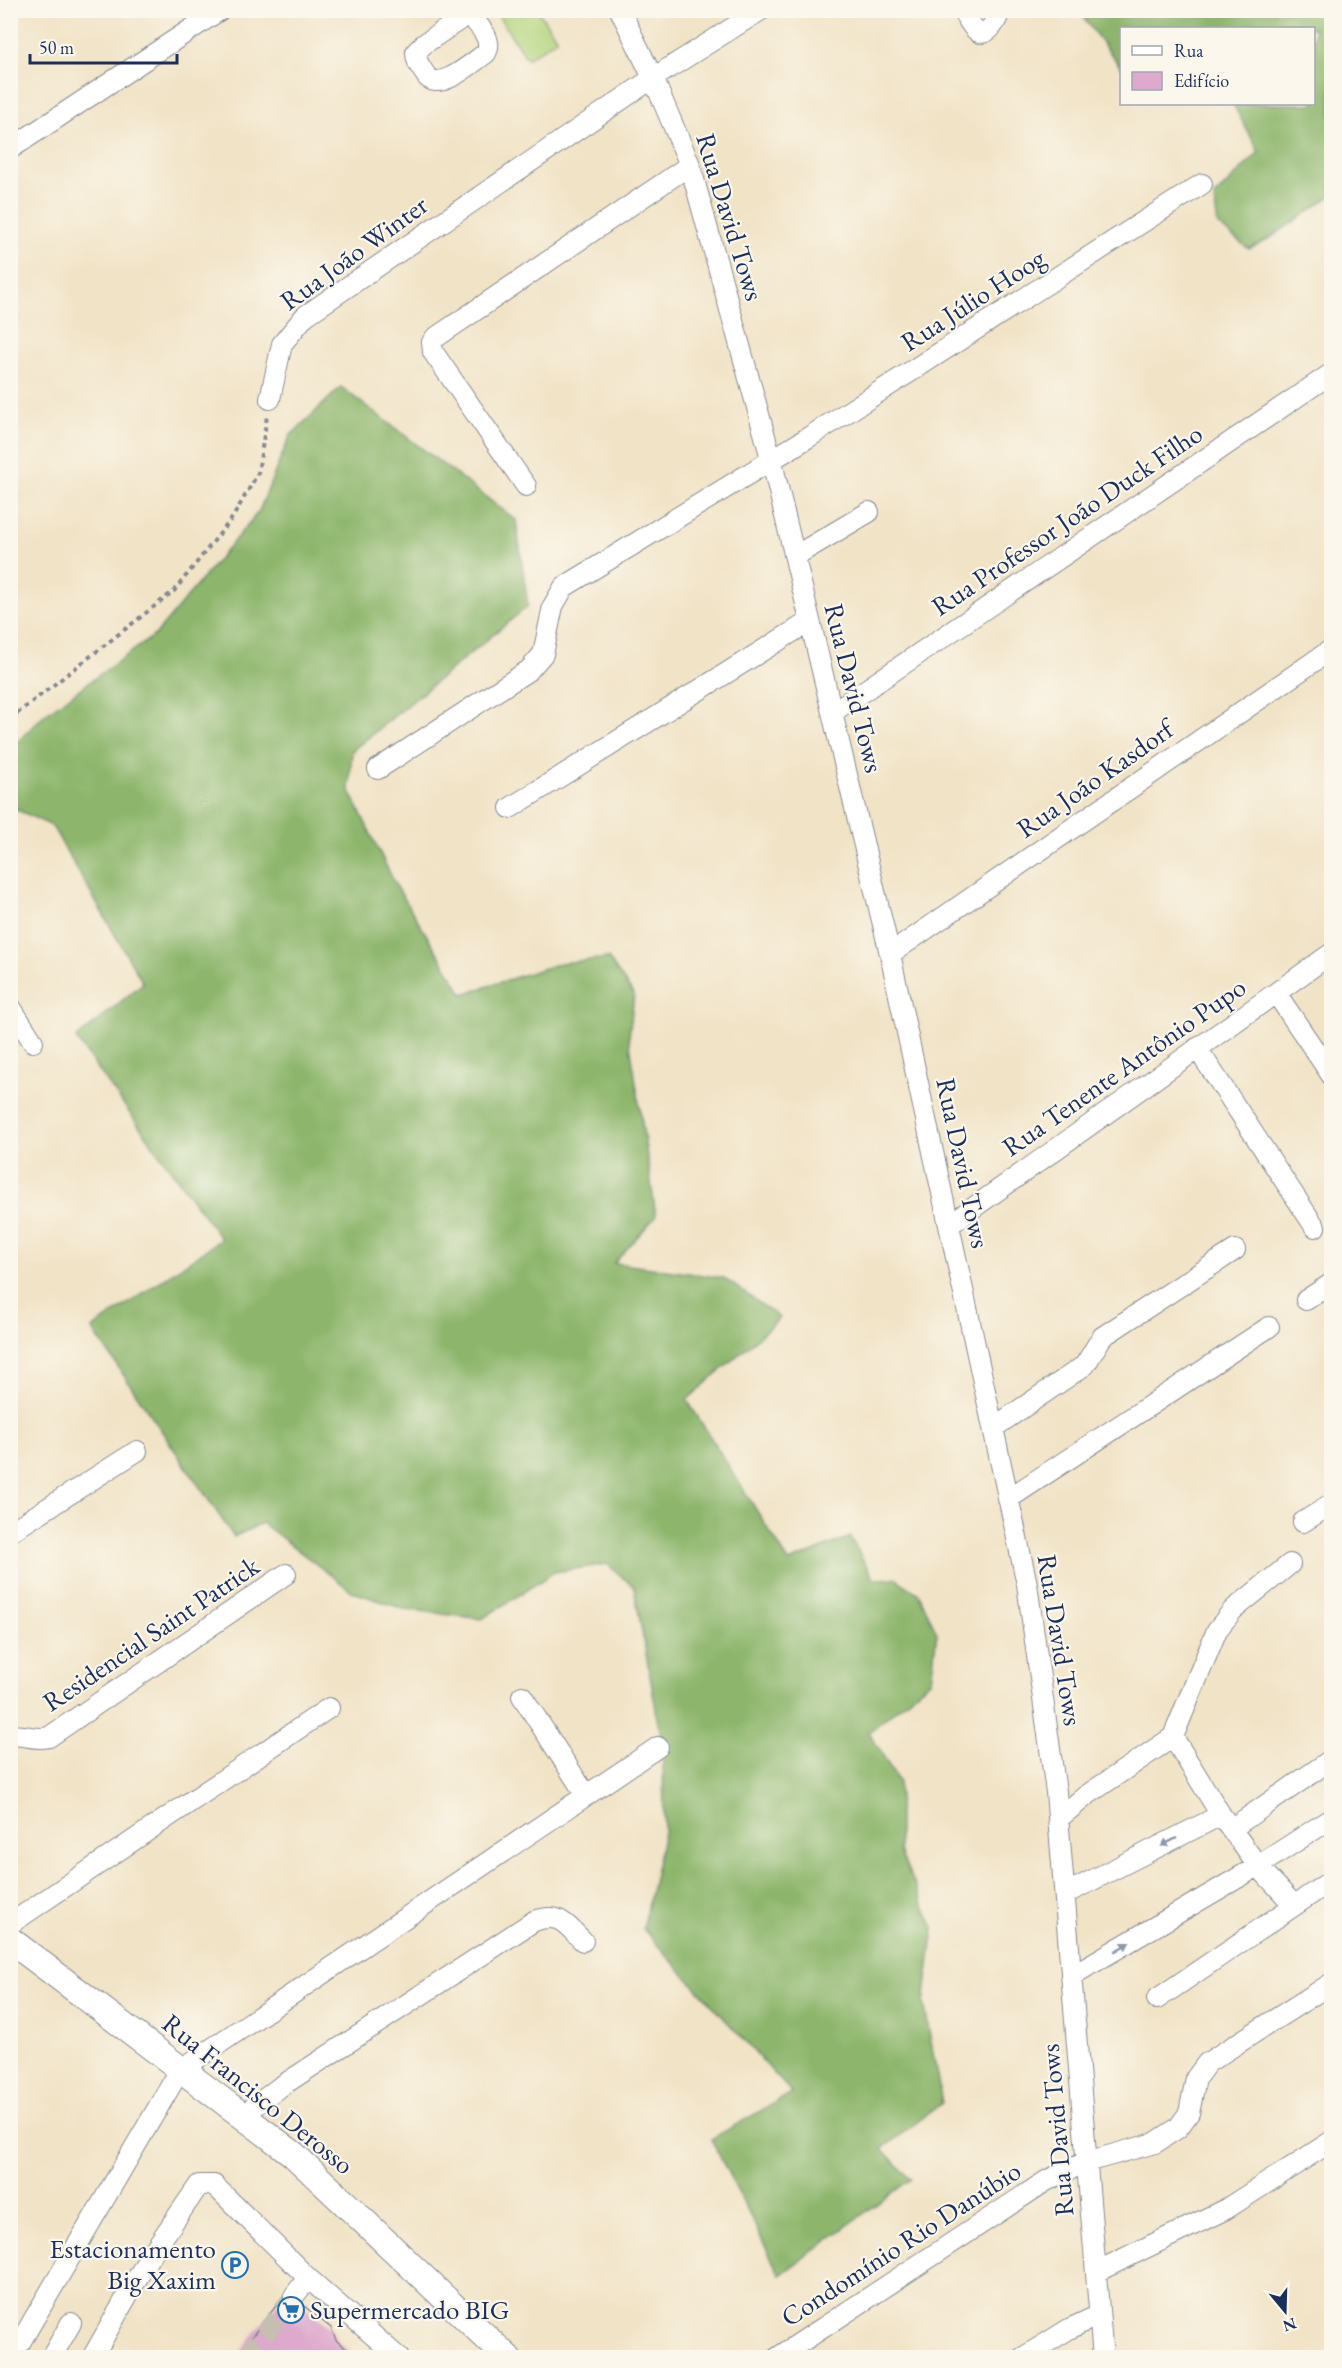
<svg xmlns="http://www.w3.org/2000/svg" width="1342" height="2368" font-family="'EB Garamond',serif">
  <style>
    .green { fill: #b2d47c; stroke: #66826d; stroke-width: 1.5 }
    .forest { fill: #8db66c; stroke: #547265; stroke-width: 1.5 }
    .building { fill: #dda9cc }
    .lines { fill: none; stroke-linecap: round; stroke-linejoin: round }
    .minor-tunnel { stroke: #c6bfb1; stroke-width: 20; stroke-dasharray: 20 10; stroke-linecap: butt }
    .minor-casing { stroke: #868992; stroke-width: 22 }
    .major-casing { stroke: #868992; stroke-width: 28 }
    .path { stroke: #868992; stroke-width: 4; stroke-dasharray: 4.5 4.5; stroke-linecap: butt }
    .minor { stroke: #fff; stroke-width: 20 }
    .major { stroke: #fff; stroke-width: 26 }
    .oneway { fill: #8d97ae }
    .labels { text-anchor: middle; stroke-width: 4.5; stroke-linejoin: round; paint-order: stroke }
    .street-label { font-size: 27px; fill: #1b2f5e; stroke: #fbf7ec }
    .poi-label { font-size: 27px; fill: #1b2f5e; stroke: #fbf7ec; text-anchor: end }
  </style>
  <rect width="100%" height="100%" fill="#fbf7ec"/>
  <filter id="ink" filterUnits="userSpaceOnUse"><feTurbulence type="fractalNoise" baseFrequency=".0167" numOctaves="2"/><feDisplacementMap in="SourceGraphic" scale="12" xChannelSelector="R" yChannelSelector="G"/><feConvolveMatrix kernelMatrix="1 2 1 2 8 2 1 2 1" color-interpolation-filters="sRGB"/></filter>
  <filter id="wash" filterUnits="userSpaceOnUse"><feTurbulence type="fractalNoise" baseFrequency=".008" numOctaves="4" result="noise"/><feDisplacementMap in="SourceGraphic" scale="24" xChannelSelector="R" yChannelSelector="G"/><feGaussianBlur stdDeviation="1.35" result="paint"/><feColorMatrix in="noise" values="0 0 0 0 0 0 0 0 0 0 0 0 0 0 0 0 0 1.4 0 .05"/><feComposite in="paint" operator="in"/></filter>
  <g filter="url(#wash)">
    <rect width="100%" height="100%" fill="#f1e3c6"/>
    <!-- green -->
    <path class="green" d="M495,11H538L557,39L527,59Z"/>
    <!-- forest -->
    <path class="forest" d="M1096,10L1331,11V196L1267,240L1249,249L1218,225L1214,197L1259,152L1233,104H1314V28H1122L1121,67L1084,19Z
      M341,387L516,520L528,606L352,751L349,789L395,884L463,994L561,963L608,958L634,995L629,1037L656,1216L614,1263L724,1278L780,1318L687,1400L789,1562L850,1537L874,1579L895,1578L919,1594L937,1633L931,1680L869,1732L899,1783V1850L934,1928L924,2003L942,2103L882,2149L911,2179L780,2275L711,2139L792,2093L643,1929L664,1832L663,1748L634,1587L607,1564L554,1572L482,1619L404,1609L353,1592L262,1523L234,1537L92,1329L221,1239L76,1039L143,983L52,826L11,807V748L45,714L156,634L259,511L290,436Z"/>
    <g id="blocks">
      <!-- building -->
      <path class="building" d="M287,2292L331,2328L336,2340L357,2358H235Z"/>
    </g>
  </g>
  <g filter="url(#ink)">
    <use href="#blocks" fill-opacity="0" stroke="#868992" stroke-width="1.5"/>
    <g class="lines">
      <!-- minor-tunnel -->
      <path class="minor-tunnel" d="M246,2358L294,2296"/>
      <defs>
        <path id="minor" d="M620,10L653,78L690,165L771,458L890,954L1027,1584L1056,1792L1103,2358
          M962,10C966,16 971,27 977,31C988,39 998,18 1000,10
          M469,14C478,25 494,39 486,53C472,63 437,95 425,74C420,66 416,62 416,52L424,44L474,10
          M10,149L220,10
          M270,399L282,344L305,316L653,78L761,10
          M526,486L433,352L432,342L435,338L690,165
          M795,556L869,512
          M833,712L1332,373
          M378,769L529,670L543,654L553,606L564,587L809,437L1202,184
          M510,808L810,621
          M890,954L1332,649
          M1276,993L1332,1076
          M10,1006L33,1042
          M1197,1048L1315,1227
          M949,1225L1332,953
          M1306,1300L1332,1283
          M993,1428L1085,1365L1102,1337L1235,1250
          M1008,1499L1269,1327
          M1303,1522L1332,1504
          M10,1532L137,1451
          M522,1696L586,1795
          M10,1736C24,1733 32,1741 49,1737L286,1574
          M1173,1737L1221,1815L1258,1866L1293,1904
          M1059,1818L1087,1795L1173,1737L1217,1630L1233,1610L1290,1564
          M1231,1829L1332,1759
          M1065,1894L1221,1815
          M10,1924L329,1708
          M1071,1976L1258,1866L1332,1818
          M1157,1999L1332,1880
          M242,2116L280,2087L534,1921C560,1912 565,1924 583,1941
          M1096,2272L1226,2209L1332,2141
          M294,2296L308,2278
          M11,2358L180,2070L658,1747
          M51,2358L71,2323
          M92,2358L148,2259L199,2185H214L308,2278L399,2358
          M777,2358L1046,2181L1086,2162L1155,2143L1178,2128L1189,2113L1196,2078L1207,2063L1332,1983
          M1022,2358L1069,2329L1099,2315"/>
        <path id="major" d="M10,1940L293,2154L508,2358"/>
      </defs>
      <!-- minor casing -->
      <use href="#minor" class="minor-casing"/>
      <!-- major casing -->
      <use href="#major" class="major-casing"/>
      <!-- path -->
      <path class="path" d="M10,719L174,591L233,517L258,473L267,416"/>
      <!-- minor -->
      <use href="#minor" class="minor"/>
      <!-- major -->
      <use href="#major" class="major"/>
    </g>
    <!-- one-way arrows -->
    <defs><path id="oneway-solid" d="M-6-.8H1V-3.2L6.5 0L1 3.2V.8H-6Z" transform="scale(1.5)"/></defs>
    <g class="oneway">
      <use href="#oneway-solid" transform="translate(1169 1842) rotate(153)"/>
      <use href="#oneway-solid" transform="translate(1122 1947) rotate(-31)"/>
    </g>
  </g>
  <!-- icons -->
  <defs>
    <symbol id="parking-ring" viewBox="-11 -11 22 22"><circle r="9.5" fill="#fbf7ec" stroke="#1f6fb2" stroke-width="1.5"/><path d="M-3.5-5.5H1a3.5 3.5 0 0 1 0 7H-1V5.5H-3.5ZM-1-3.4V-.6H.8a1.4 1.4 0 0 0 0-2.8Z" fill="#1f6fb2"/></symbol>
    <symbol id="supermarket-ring" viewBox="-11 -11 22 22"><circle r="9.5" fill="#fbf7ec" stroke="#1f6fb2" stroke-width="1.5"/><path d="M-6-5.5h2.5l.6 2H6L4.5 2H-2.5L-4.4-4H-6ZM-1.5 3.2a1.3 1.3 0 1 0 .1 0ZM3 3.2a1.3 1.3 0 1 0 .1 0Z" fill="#1f6fb2"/></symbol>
  </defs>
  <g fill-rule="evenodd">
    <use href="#parking-ring" x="220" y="2250" width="30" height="30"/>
    <use href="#supermarket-ring" x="276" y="2295" width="30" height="30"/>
  </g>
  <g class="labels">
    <!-- street labels -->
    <g class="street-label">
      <text transform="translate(730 217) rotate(73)" y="9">Rua David Tows</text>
      <text transform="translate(354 253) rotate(-36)" y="9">Rua João Winter</text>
      <text transform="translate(973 300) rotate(-33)" y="9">Rua Júlio Hoog</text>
      <text transform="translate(1067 520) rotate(-34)" y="9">Rua Professor João Duck Filho</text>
      <text transform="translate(854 688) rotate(76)" y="9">Rua David Tows</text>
      <text transform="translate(1095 779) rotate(-35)" y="9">Rua João Kasdorf</text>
      <text transform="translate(1124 1067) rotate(-35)" y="9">Rua Tenente Antônio Pupo</text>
      <text transform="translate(963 1163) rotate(78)" y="9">Rua David Tows</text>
      <text transform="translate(151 1634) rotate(-34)" y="9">Residencial Saint Patrick</text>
      <text transform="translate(1060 1640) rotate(81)" y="9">Rua David Tows</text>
      <text transform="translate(258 2094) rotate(39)" y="9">Rua Francisco Derosso</text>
      <text transform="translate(1057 2130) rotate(-95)" y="9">Rua David Tows</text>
      <text transform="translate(901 2244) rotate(-33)" y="9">Condomínio Rio Danúbio</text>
    </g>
    <!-- poi labels -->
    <g class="poi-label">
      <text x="216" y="2258">Estacionamento<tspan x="216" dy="31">Big Xaxim</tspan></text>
      <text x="310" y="2319" text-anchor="start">Supermercado BIG</text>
    </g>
  </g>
  <!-- margin -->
  <rect width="1342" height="2368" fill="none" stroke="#fbf7ec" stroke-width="36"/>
  <!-- legend -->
  <rect x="1120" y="27" width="195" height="78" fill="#fbf7ec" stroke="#a1a7b3" stroke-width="1.5"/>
  <rect x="1132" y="46" width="30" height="9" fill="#ffffff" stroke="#a1a7b3" stroke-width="1.5"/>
  <text x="1174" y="57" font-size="18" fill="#1b2f5e">Rua</text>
  <rect x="1132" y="72" width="30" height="18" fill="#dda9cc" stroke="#a1a7b3" stroke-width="1.5"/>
  <text x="1174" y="87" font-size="18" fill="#1b2f5e">Edifício</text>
  <!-- north arrow -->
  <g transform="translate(1285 2311) rotate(161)" stroke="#fbf7ec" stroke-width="4.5" paint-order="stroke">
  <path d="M0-4.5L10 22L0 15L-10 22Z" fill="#1b2f5e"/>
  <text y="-9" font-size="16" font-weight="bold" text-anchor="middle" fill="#1b2f5e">N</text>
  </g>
  <!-- scale -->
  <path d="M30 54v9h147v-9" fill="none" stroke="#1b2f5e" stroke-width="3"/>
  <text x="39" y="54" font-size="18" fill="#1b2f5e" stroke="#fbf7ec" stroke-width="4.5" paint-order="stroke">50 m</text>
</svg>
